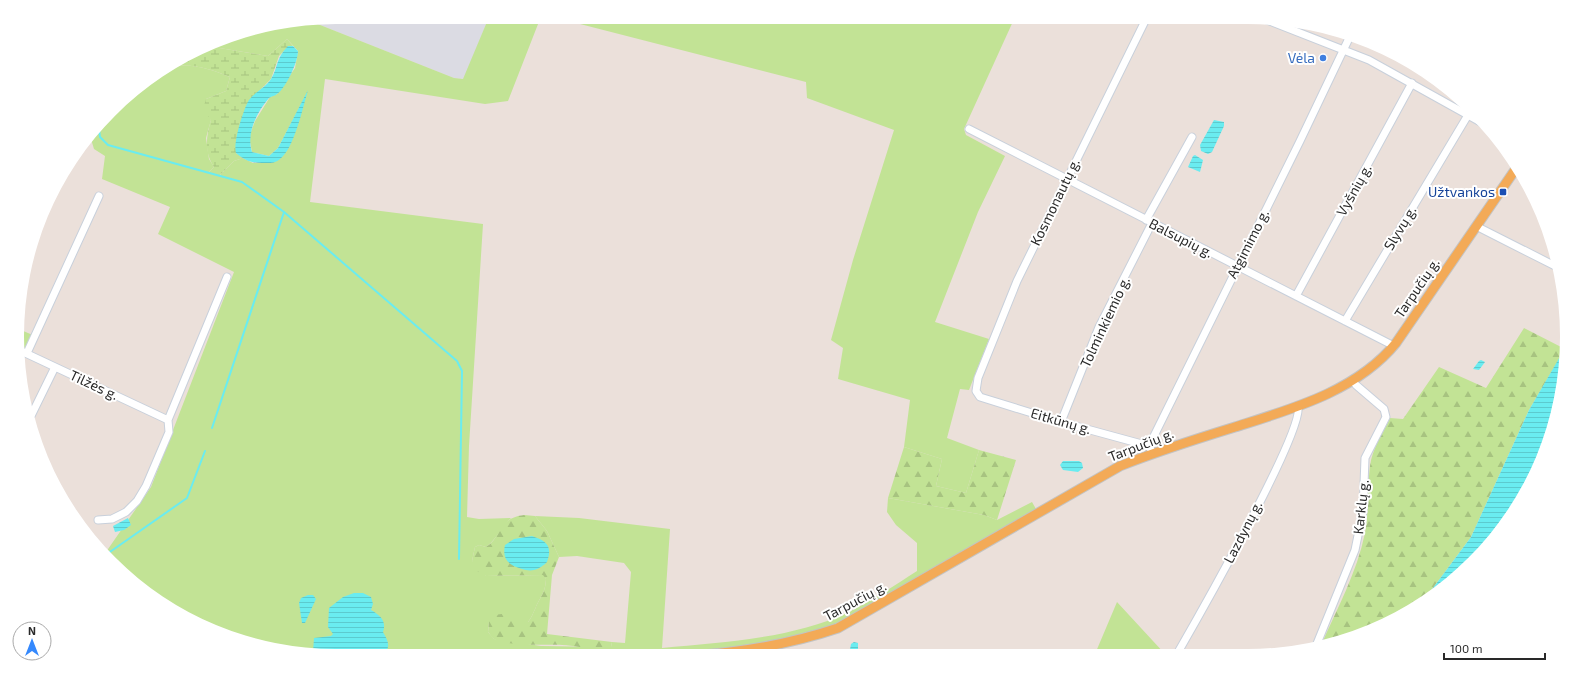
<svg xmlns="http://www.w3.org/2000/svg" width="1584" height="673" font-family="'Exo 2',sans-serif">
  <style>
    .industrial { fill: #dbdbe3 }
    .green { fill: #c2e395 }
    .forest { fill: url(#forest-firs) }
    .wetland { fill: url(#wetland-marsh) }
    .water { fill: url(#water-rules) }
    .lines { fill: none; stroke-linecap: round; stroke-linejoin: round }
    .stream { stroke: #6aecf0; stroke-width: 2 }
    .minor-casing { stroke: #c8d0db; stroke-width: 9 }
    .major-casing { stroke: #c3c3c3; stroke-width: 11 }
    .minor { stroke: #fff; stroke-width: 7 }
    .major { stroke: #f3aa57; stroke-width: 9 }
    .shop-dot { fill: #3f7fe0; stroke: #fff; stroke-width: 1.5 }
    .transit-dot { fill: #1a4fb4; stroke: #fff; stroke-width: 1.5 }
    .labels { text-anchor: middle; stroke-width: 4; stroke-linejoin: round; paint-order: stroke }
    .shop-label { font-size: 14px; fill: #366cbe; stroke: #fff; text-anchor: end }
    .street-label { font-size: 14px; fill: #292929; stroke: #fff }
    .transit-label { font-size: 14px; fill: #164399; stroke: #fff; text-anchor: end }
  </style>
  <defs>
    <pattern id="forest-firs" width="22" height="20" patternUnits="userSpaceOnUse"><rect width="22" height="20" fill="#c2e395"/><path d="M5 1l3.5 6h-7zM16 11l3.5 6h-7z" fill="#a7c380"/></pattern>
    <pattern id="wetland-marsh" width="20" height="14" patternUnits="userSpaceOnUse"><rect width="20" height="14" fill="#c2e395"/><path d="M1 5h8M5 5V1M11 12h8M15 12V8" fill="none" stroke="#a7c380"/></pattern>
    <pattern id="water-rules" width="6" height="5" patternUnits="userSpaceOnUse"><rect width="6" height="5" fill="#6aecf0"/><path d="M0 2.5h6" fill="none" stroke="#5ccace"/></pattern>
  </defs>
  <rect width="100%" height="100%" fill="#ebe0da"/>
  <!-- industrial -->
  <path class="industrial" d="M337,17H489L464,79L454,78L310,21Z"/>
  <!-- green -->
  <path class="green" d="M489,17H1015L964,129L966,135L1005,156L978,212L935,322L989,339L969,390L960,389L947,438L979,450L966,493L936,486L942,459L904,447L910,400L838,379L843,348L831,340L853,260L894,130L807,98L806,82L580,24L540,19L508,101L485,104L325,79L310,202L483,224L469,446L467,517L479,519L511,518C503,526 494,542 486,547L479,545L475,547L472,561L486,576L544,575L546,579C545,594 541,595 536,607C533,613 532,617 528,622H489L488,632L494,639L541,646L611,647L612,642L625,643L631,572L624,563L577,556L559,557L547,531L535,516L579,518L670,529L662,648C724,642 791,639 849,612C873,600 895,585 917,571V543L896,525L887,512L888,498L984,515L997,520L1032,502L1036,509L846,620L824,630L794,638L727,649L659,655L337,656L234,639L177,613L126,577L106,552L151,487L234,272L158,234L170,207L102,179L105,156L94,149L91,139L126,96L173,62L177,66C196,64 212,70 230,77L226,91L206,99L211,120L206,138L209,159L214,167L208,173L219,176L234,161L243,158L253,163H272L307,93L278,148L269,156L252,152L249,137L255,121L270,97L277,94L295,68L298,51L287,39L268,56L207,46L234,34L310,21L454,78L463,79Z
    M21,330L35,336L27,353L21,351Z
    M1117,602L1165,654H1095Z"/>
  <!-- forest -->
  <path class="forest" d="M1524,328L1565,349L1529,410L1471,537L1424,600L1370,632L1321,645C1337,609 1357,572 1365,533C1369,511 1367,489 1370,466C1372,449 1383,433 1390,418L1403,419L1439,367L1486,388Z
    M904,447L942,459L936,486L966,493L979,450L1016,460L997,520L984,515L888,498Z
    M524,515L535,516L547,531L559,557L552,575L547,634L612,642L611,647C594,653 578,645 562,645C544,644 511,647 494,639C492,638 490,634 488,632L489,622L494,615L509,613L528,622C532,617 533,613 536,607C541,595 545,594 546,579L543,575L486,576L475,570L472,561L475,547L479,545L486,547C502,537 498,518 524,515Z"/>
  <!-- wetland -->
  <path class="wetland" d="M287,39L293,46L288,47L279,56L271,79L249,101L236,153L243,158L234,161L219,176L208,173L214,167C204,152 206,137 211,120L203,109L206,99L226,91L230,77C212,70 196,64 176,66L173,62L207,46L268,56Z"/>
  <!-- water -->
  <path class="water" d="M288,46H293L298,51C298,62 286,88 277,94C275,96 272,96 269,98C257,112 246,133 252,152L269,156L278,148L308,90C303,107 294,149 280,159C274,164 269,163 262,163C251,163 244,160 236,153C233,143 243,110 249,100C255,92 266,87 271,79C279,65 275,60 288,46Z
    M1214,120L1224,122V126L1212,152L1208,154L1201,151L1200,145Z
    M1195,155L1203,160L1200,172L1188,167L1193,156Z
    M1565,348L1564,378L1550,439L1513,514L1442,590L1424,600L1471,537L1529,410Z
    M1481,360L1485,362L1479,370L1473,369L1479,361Z
    M1063,461H1079L1082,463L1083,468L1078,472L1063,470L1060,465Z
    M128,518L131,525L124,530L115,532L113,526Z
    M532,536C546,541 553,545 547,562C544,565 539,569 534,570C530,571 525,570 522,569C508,565 502,559 505,545L514,539Z
    M354,593H363L371,597L373,604L371,610C380,615 387,621 383,632C388,641 392,647 382,656H337L313,652L314,638L331,636L333,634L328,627L329,608L343,597Z
    M308,595H313L316,599L305,623H302L299,603L301,598Z
    M854,642L858,643V654L849,655L851,644Z"/>
  <g class="lines">
    <!-- stream -->
    <path class="stream" d="M99,129L100,137L108,145L242,182L284,212L457,361L462,371L459,559
      M212,428L284,212
      M107,554L187,498L205,451"/>
    <defs>
      <path id="minor" d="M1147,17L1017,281L978,378L976,391L980,397L1061,422L1149,446
        M1267,20L1369,60L1484,124
        M969,129L1394,346
        M1146,220L1192,137
        M1476,226L1559,268
        M1296,296L1412,83
        M1345,321L1468,115
        M21,351L168,420
        M27,353L99,196
        M29,420L55,367
        M1061,422L1099,327L1152,223
        M1151,450L1149,446L1300,141L1351,34
        M98,520L112,519L126,512L137,501L146,486L169,432L168,420L227,277
        M1316,646L1355,550L1363,511L1365,458L1386,417L1384,409L1356,385L1352,380
        M1177,654C1196,621 1305,430 1298,406"/>
      <path id="major" d="M702,655C748,651 794,643 838,628L1120,466C1158,451 1196,439 1235,427C1292,409 1357,391 1396,343L1517,167"/>
    </defs>
    <!-- minor casing -->
    <use href="#minor" class="minor-casing"/>
    <!-- major casing -->
    <use href="#major" class="major-casing"/>
    <!-- minor -->
    <use href="#minor" class="minor"/>
    <!-- major -->
    <use href="#major" class="major"/>
  </g>
  <!-- markers -->
  <circle class="shop-dot" cx="1323" cy="58" r="4"/>
  <rect class="transit-dot" x="1499" y="188" width="8" height="8" rx="2"/>
  <g class="labels">
    <!-- shop labels -->
    <g class="shop-label">
      <text x="1315" y="63">Vėla</text>
    </g>
    <!-- street labels -->
    <g class="street-label">
      <text transform="translate(1354 190) rotate(-61)" y="5">Vyšnių g.</text>
      <text transform="translate(1055 202) rotate(-64)" y="5">Kosmonautų g.</text>
      <text transform="translate(1400 228) rotate(-59)" y="5">Slyvų g.</text>
      <text transform="translate(1181 238) rotate(27)" y="5">Balsupių g.</text>
      <text transform="translate(1248 244) rotate(-63)" y="5">Atgimimo g.</text>
      <text transform="translate(1417 288) rotate(-56)" y="5">Tarpučių g.</text>
      <text transform="translate(1105 322) rotate(-65)" y="5">Tolminkiemio g.</text>
      <text transform="translate(94 385) rotate(25)" y="5">Tilžės g.</text>
      <text transform="translate(1061 421) rotate(16)" y="5">Eitkūnų g.</text>
      <text transform="translate(1141 445) rotate(-21)" y="5">Tarpučių g.</text>
      <text transform="translate(1361 507) rotate(-84)" y="5">Karklų g.</text>
      <text transform="translate(1243 532) rotate(-63)" y="5">Lazdynų g.</text>
      <text transform="translate(855 601) rotate(-28)" y="5">Tarpučių g.</text>
    </g>
    <!-- transit labels -->
    <g class="transit-label">
      <text x="1495" y="197">Užtvankos</text>
    </g>
  </g>
  <!-- crop -->
  <path d="M0 0H1584V673H0ZM336 24H1248A312 312 0 0 1 1560 336V337A312 312 0 0 1 1248 649H336A312 312 0 0 1 24 337V336A312 312 0 0 1 336 24Z" fill="#fff" fill-rule="evenodd"/>
  <!-- north arrow -->
  <g transform="translate(32 641)"><circle r="19" fill="#ffffff" stroke="#a9a9a9"/>
  <path d="M0-3L7 15L0 10L-7 15Z" fill="#3589fd"/>
  <text y="-6" font-size="11" font-weight="bold" text-anchor="middle" fill="#292929">N</text>
  </g>
  <!-- scale -->
  <path d="M1444 653v6h101v-6" fill="none" stroke="#292929" stroke-width="2"/>
  <text x="1450" y="653" font-size="12" fill="#292929" stroke="#ffffff" stroke-width="3" paint-order="stroke">100 m</text>
</svg>
